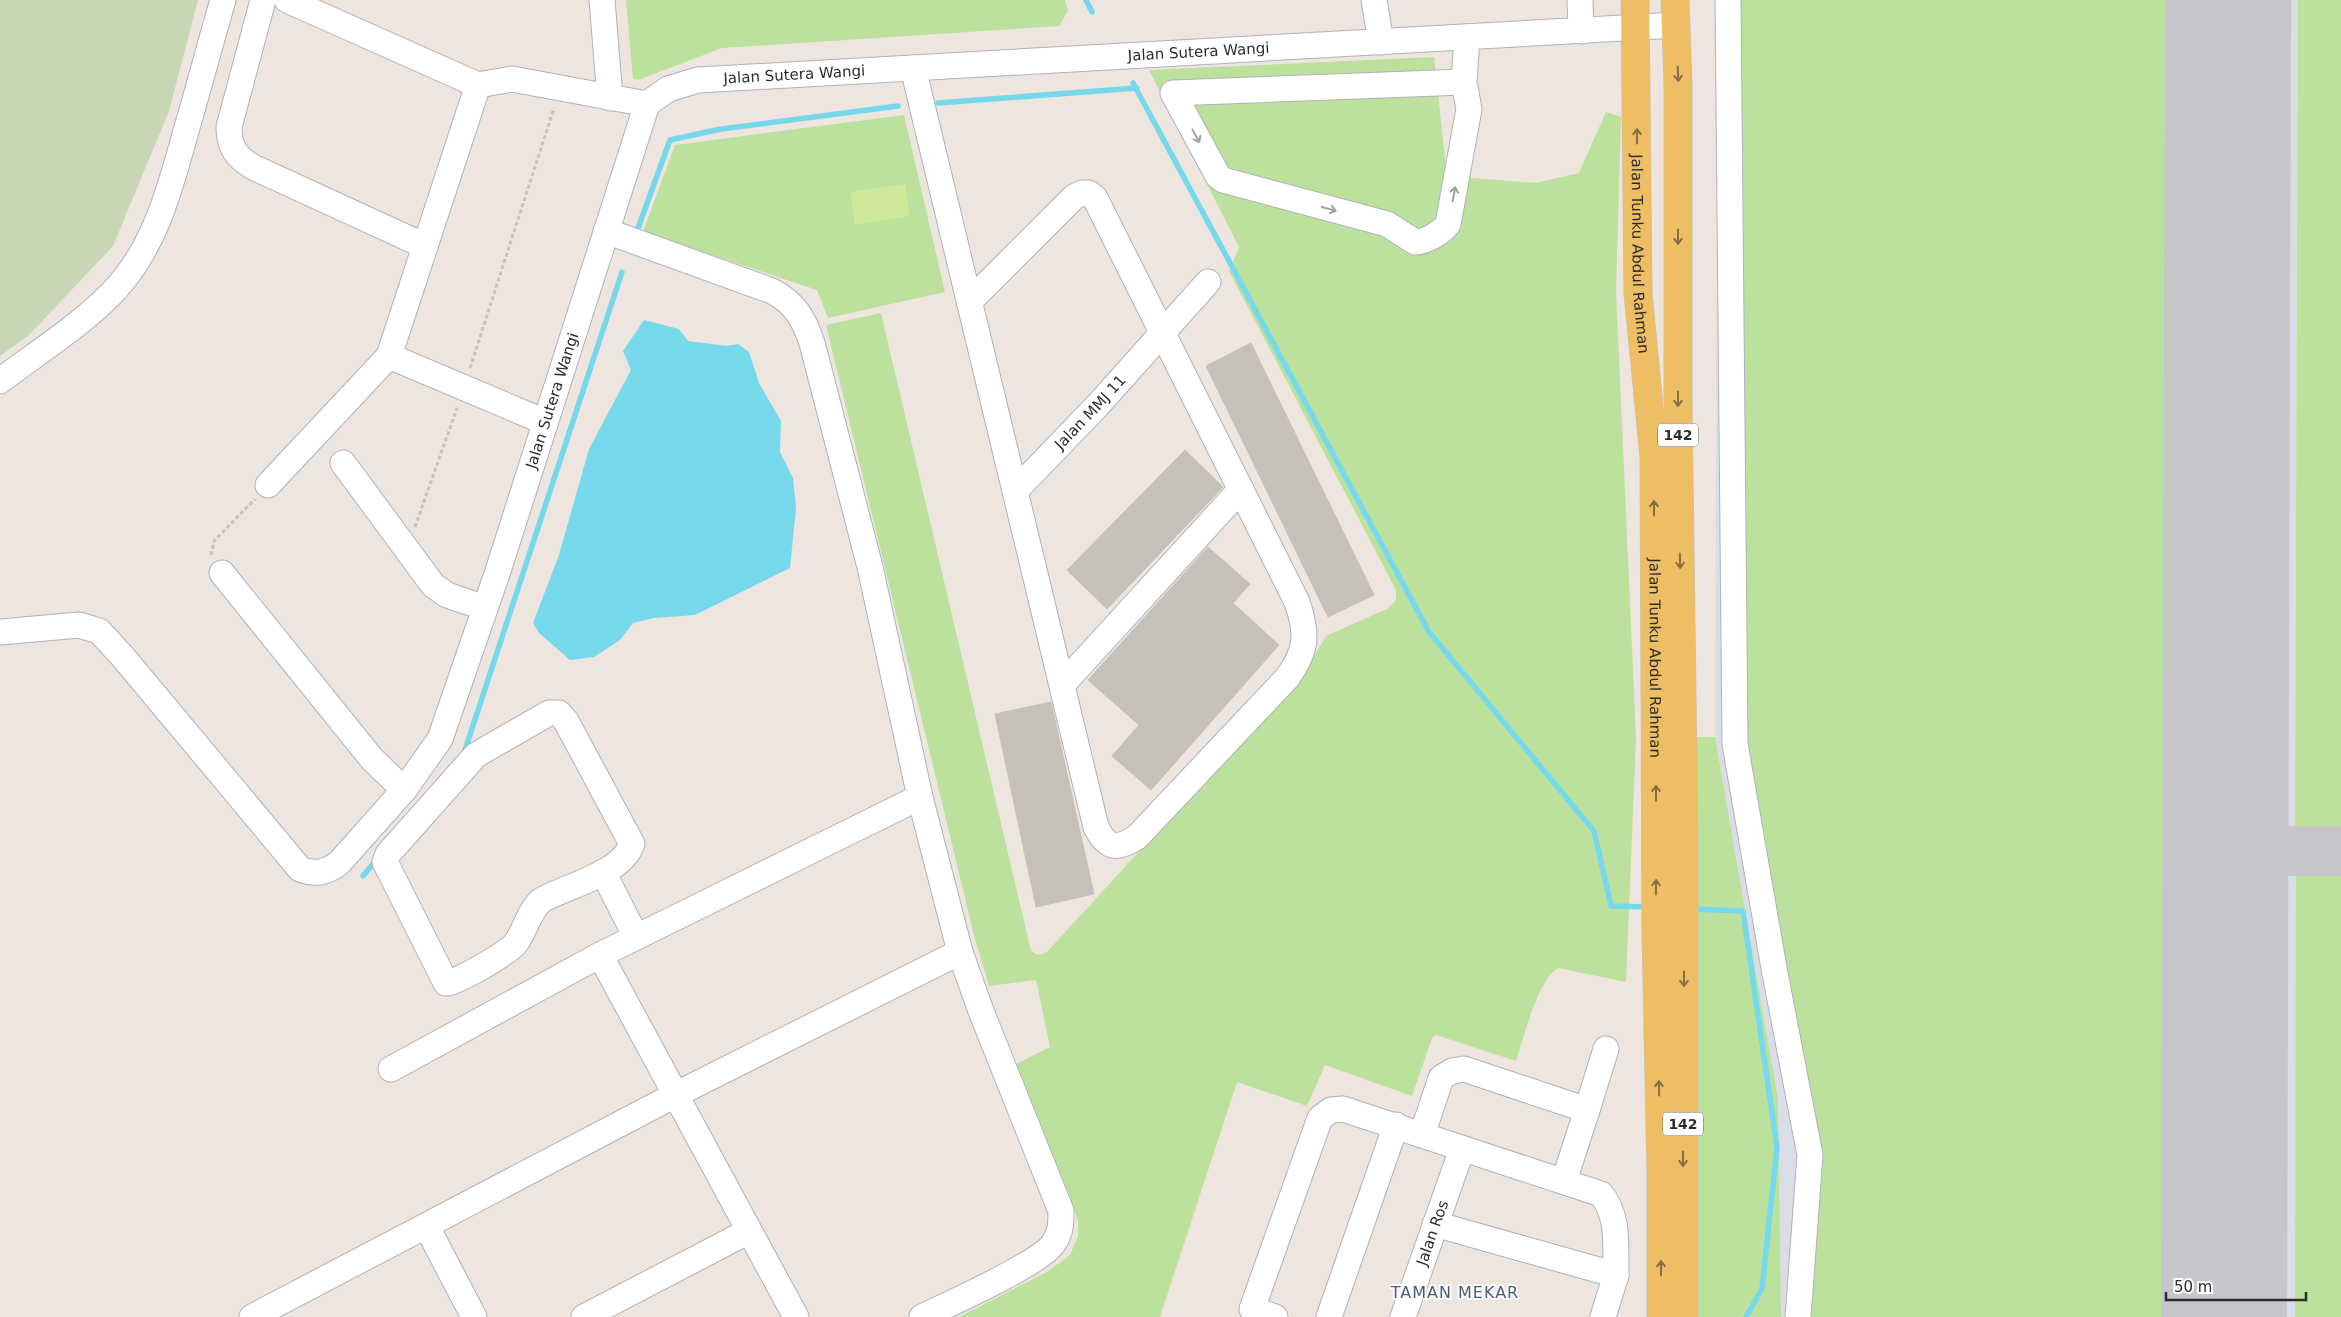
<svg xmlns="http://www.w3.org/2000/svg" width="2341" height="1317" font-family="'DejaVu Sans',sans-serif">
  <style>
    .airport { fill: #dadde6 }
    .green { fill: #bce19d }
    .cemetery { fill: #c9d6b6 }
    .pitch { fill: #cfe899 }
    .water { fill: #75d9eb }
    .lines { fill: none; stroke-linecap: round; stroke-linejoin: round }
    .stream { stroke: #75d9eb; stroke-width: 5.5 }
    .taxiway { stroke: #c7c6ca; stroke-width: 50 }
    .runway { stroke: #c7c6ca; stroke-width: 126 }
    .building { fill: #c6c0ba; stroke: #c8c1b8 }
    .minor-casing { stroke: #afb2bc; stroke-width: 27 }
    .major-casing { stroke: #c4c4c4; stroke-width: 29 }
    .path { stroke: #c4c4c4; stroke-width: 3; stroke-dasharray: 4 2.5; stroke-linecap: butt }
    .minor { stroke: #fff; stroke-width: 25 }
    .major { stroke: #edbe64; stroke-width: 28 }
    .oneway { stroke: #836e45 }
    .oneway2 { stroke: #a0a0a0 }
    .labels { text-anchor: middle; stroke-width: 4; stroke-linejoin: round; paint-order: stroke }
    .shield { fill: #fff; stroke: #6b6b6b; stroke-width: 1 }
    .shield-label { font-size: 14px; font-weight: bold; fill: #2c2c2c }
    .street-label { font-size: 15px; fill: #2c2c2c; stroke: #fff }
    .neighbourhood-label { font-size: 16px; letter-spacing: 1px; fill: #4d5a7b; stroke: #fff }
  </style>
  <rect width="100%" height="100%" fill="#ede5de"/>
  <!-- airport -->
  <path class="airport" d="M1718,0H2341V1317H1781L1778,1099L1715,737Z"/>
  <!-- green -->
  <path class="green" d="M626,0H1065L1068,11L1059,26L722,48L638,80L633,79Z
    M1735,0H2168L2166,1317H1807L1815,1204L1747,773Z
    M2298,0H2341V841C2323,841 2306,844 2295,827Z
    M1434,57L1447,176L1536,183L1579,173L1606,112L1621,117L1616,292L1636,737L1626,982L1558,968C1537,981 1524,1037 1516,1061L1436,1035L1432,1038L1412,1096L1325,1065L1307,1106L1237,1082L1160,1317H959L1047,1272L1070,1255L1078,1236V1221L1068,1192L1014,1065L1050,1047L1036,980L989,986L975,939L826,325L881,313L1031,951L1038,955L1047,952L1307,668L1326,636L1389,608L1396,600V590L1229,271L1239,247L1149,70Z
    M904,115L945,292L828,318L817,290L643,232L675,145Z
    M1696,737H1715L1778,1099L1781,1317H1697Z
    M2309,864H2341V1317H2295L2296,873Z"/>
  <!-- cemetery -->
  <path class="cemetery" d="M0,0H198L169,111L113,246L29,335L0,356Z"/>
  <!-- pitch -->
  <path class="pitch" d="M905,184L910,216L855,225L850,192Z"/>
  <!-- water -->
  <path class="water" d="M644,320L679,329L688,341L726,346L738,344L749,352L759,383L781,421L780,452L793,478L796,508L790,568L695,615L654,618L633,623L620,640L594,657L570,660L539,633L533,623L559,555L589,449L631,370L623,351Z"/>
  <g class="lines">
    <!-- stream -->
    <path class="stream" d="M1086,0L1092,12
      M1133,83L1429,632L1594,831L1611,906L1650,907
      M938,103L1137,88
      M638,228L670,140L721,129L898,106
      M464,753L622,272
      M363,876L377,859
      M1692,909L1743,911L1777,1147L1762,1289L1746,1317"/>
    <!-- taxiway -->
    <path class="taxiway" d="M2267,851H2341
      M2225,897C2233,868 2238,861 2267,851C2241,843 2235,834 2226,808"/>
    <!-- runway -->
    <path class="runway" d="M2224,1317L2228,0"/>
  </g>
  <!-- building -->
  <path class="building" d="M1251,343L1374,595L1328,617L1206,366Z
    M1185,450L1223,487L1107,609L1067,570Z
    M1208,547L1250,584L1233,603L1279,645L1151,790L1112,756L1139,725L1088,680Z
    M1051,702L1094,894L1036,907L995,714Z"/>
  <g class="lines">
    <defs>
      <g id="minor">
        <path d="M263,0L229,127C229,147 236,157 253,167L425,246"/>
        <path d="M287,0L478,85L512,79L647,104"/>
        <path d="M602,0L610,98"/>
        <path d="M1374,0L1381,42"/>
        <path d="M1580,0L1581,31"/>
        <path d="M1728,0L1735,744L1774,968L1810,1155L1798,1317"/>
        <path d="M913,68L1096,827C1107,849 1117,850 1137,837L1287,678C1307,651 1308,634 1297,602L1095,198L1089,193H1082L1074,197L969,302"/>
        <path d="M1464,82L1469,109L1448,224C1442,232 1426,242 1415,242L1387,224L1223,180L1218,176L1173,93L1464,82L1467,37"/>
        <path d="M606,231L772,291C795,303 804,319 812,343L870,567L920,797L960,952L981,1011L1061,1211C1061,1224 1061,1233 1053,1244C1039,1264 949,1304 922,1317"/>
        <path d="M389,356L545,422"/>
        <path d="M0,381C38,352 80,326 113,292C157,246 171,184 188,124C200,83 211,41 223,0"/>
        <path d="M343,463L433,585L447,595L485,608"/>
        <path d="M268,485L389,356L478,85"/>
        <path id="s1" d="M1015,491L1097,406L1208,282"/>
        <path d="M222,573L372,759L404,790"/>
        <path id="s2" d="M0,632L79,625L99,631L123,657L300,869C315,875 326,873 339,863L404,790L440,739L498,571L647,104L668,89L698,80L1676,25"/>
        <path d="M1062,685L1241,489"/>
        <path d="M549,713H559L566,721L632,844C621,874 569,885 542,900C529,910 526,929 516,943C509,952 457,983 446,983L385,862L388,854L476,755Z"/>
        <path d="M603,872L636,937"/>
        <path d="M600,955L796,1317"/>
        <path d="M391,1069L600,955L920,797"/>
        <path d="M1587,1110L1606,1049"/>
        <path d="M1422,1135L1441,1078L1452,1071L1464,1069L1587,1110L1564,1181"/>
        <path d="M427,1227L474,1317"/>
        <path d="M252,1317L675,1095L960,952"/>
        <path d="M584,1317L749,1231"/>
        <path d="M1275,1317L1252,1309L1320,1118L1331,1110L1343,1109L1601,1194C1620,1217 1615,1247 1616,1275L1435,1224"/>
        <path d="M1329,1317L1396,1125"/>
        <path id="s3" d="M1403,1317L1462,1149"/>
        <path d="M1603,1317L1616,1275"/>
      </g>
      <g id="major">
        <path id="s4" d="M1635,0L1638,293L1654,457L1656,932L1661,1174V1317"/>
        <path d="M1675,0L1678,85V400L1684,845V1317"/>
      </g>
    </defs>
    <!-- minor casing -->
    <use href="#minor" class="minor-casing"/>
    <!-- major casing -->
    <use href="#major" class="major-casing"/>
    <!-- path -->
    <path class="path" d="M470,368L554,108
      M415,527L457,408
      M211,555L214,541L255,499"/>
    <!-- minor -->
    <use href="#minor" class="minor"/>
    <!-- major -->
    <use href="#major" class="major"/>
  </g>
  <!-- one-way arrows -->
  <defs><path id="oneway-shaft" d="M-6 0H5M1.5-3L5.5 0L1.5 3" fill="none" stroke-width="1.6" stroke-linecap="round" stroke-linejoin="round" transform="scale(1.25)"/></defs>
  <g class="oneway">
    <use href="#oneway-shaft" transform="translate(1678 74) rotate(88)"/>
    <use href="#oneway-shaft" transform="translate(1637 136) rotate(-90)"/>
    <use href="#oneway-shaft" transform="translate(1678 237) rotate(90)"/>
    <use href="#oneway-shaft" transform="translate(1678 399) rotate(90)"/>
    <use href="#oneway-shaft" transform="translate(1654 508) rotate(-90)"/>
    <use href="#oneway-shaft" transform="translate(1680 561) rotate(89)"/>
    <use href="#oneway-shaft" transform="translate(1656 793) rotate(-90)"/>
    <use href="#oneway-shaft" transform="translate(1656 887) rotate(-89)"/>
    <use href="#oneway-shaft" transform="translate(1684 979) rotate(90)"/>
    <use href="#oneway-shaft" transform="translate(1659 1088) rotate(-91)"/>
    <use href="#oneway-shaft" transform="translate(1683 1159) rotate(90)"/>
    <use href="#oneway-shaft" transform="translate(1661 1268) rotate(-90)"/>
  </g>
  <g class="oneway2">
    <use href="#oneway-shaft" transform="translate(1196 136) rotate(62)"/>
    <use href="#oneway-shaft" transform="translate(1454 194) rotate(-80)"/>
    <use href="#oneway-shaft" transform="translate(1329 209) rotate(15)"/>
  </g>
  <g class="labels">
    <!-- shield labels -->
    <g class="shield">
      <rect x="1658" y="423.5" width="40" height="23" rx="4"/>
      <rect x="1663" y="1112.5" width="40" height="23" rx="4"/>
    </g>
    <g class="shield-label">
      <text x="1678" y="440">142</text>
      <text x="1683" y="1129">142</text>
    </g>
    <!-- street labels -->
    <g class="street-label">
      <text dy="5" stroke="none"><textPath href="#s2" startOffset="1840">Jalan Sutera Wangi</textPath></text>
      <text dy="5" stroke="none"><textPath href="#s2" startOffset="1435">Jalan Sutera Wangi</textPath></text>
      <text dy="5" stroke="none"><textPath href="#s4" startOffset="254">Jalan Tunku Abdul Rahman</textPath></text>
      <text dy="5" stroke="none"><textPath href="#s2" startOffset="970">Jalan Sutera Wangi</textPath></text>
      <text dy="5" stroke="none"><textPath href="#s1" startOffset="109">Jalan MMJ 11</textPath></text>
      <text dy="5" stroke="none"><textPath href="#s4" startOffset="659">Jalan Tunku Abdul Rahman</textPath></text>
      <text dy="5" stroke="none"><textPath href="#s3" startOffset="89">Jalan Ros</textPath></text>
    </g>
    <!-- neighbourhood labels -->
    <g class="neighbourhood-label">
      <text x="1455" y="1298">TAMAN MEKAR</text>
    </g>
  </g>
  <!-- scale -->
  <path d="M2166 1292v8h140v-8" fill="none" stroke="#2c2c2c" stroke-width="2.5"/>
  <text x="2174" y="1292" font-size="15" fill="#2c2c2c" stroke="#ffffff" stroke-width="4" paint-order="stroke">50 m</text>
</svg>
